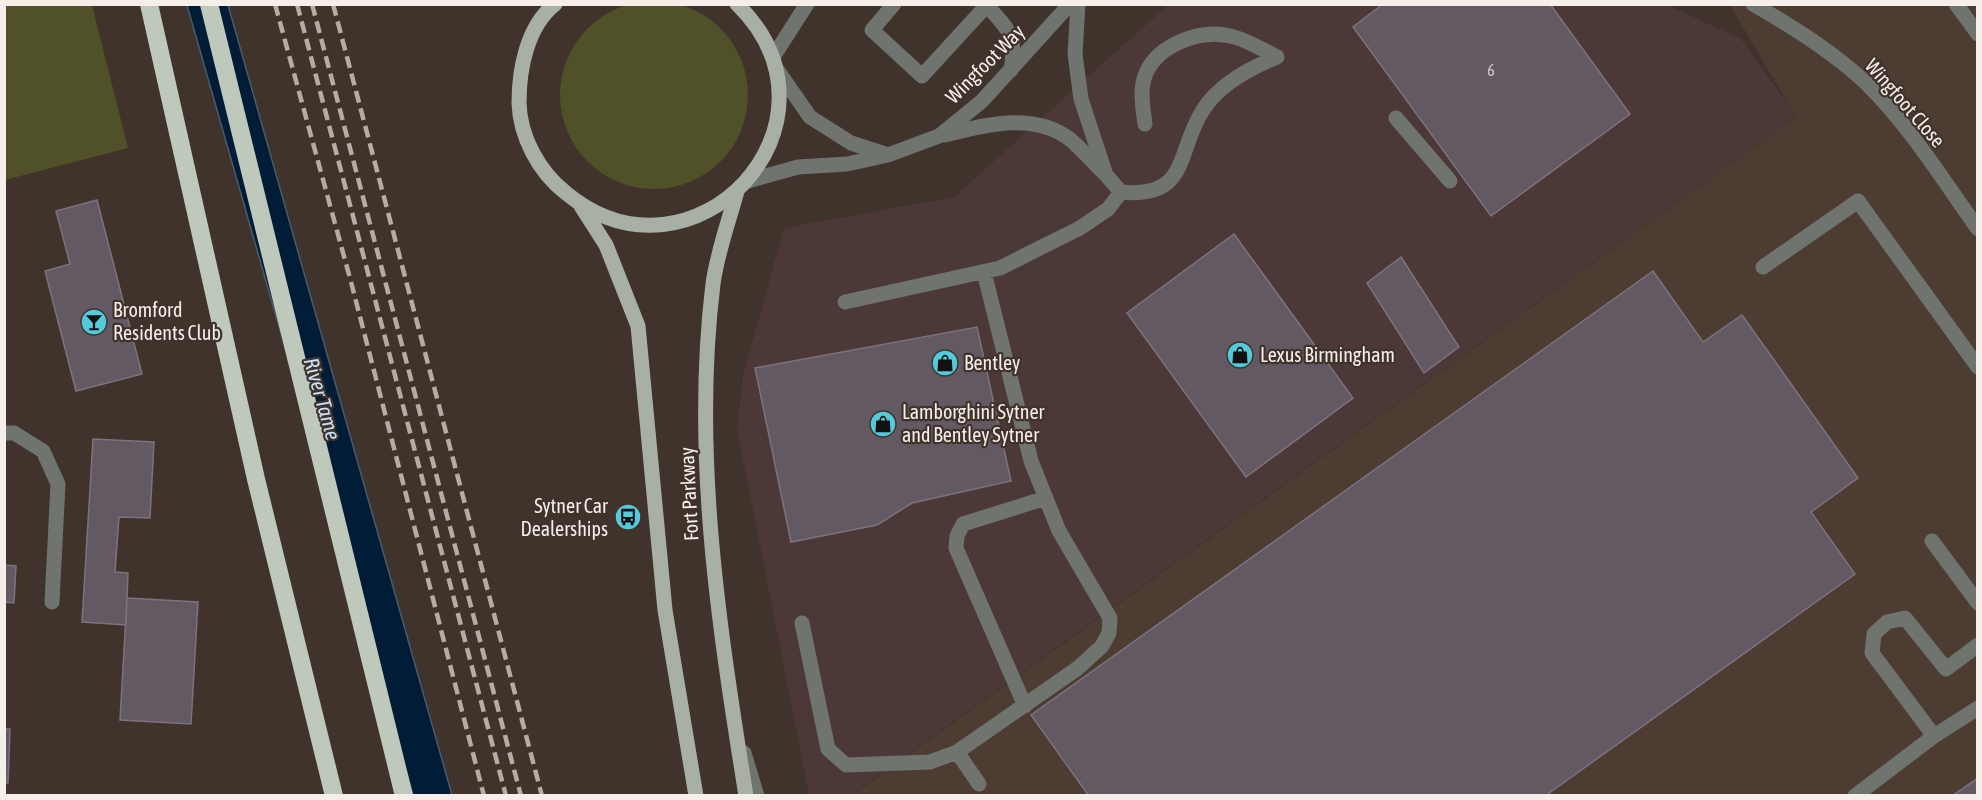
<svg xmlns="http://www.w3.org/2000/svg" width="1982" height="800" font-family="'Asap Condensed',sans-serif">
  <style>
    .commercial { fill: #4c3836 }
    .built { fill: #4c3c31 }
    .green { fill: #505128 }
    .water { fill: #001c37; stroke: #4a5b6c; stroke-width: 1.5 }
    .building { fill: #635963; stroke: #7d727d; stroke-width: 1.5 }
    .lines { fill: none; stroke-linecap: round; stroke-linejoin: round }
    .minor { stroke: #6f746e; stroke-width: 15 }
    .major { stroke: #a8b0a5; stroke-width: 15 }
    .highway { stroke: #bec8bb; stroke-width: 18 }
    .rail { stroke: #b5aca6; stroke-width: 4.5; stroke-dasharray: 12 6; stroke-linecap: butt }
    .labels { text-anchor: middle; stroke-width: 4.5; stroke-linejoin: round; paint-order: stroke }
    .number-label { font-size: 16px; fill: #d1c9c8 }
    .street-label { font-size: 20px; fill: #f6eee9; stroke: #3f332c }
    .poi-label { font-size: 20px; fill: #f6eee9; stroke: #3f332c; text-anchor: start }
    .water-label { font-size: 21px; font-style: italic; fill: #c8e1fb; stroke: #3f332c }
  </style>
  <rect width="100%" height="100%" fill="#3f332c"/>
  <!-- commercial -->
  <path class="commercial" d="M1168,5H1668L1741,39L1797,116L851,795H809L737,429L743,375L784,228L954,197Z"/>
  <!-- built -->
  <path class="built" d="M1730,5H1977V795L851,796L1796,117Z"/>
  <!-- green -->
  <path class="green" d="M560 95a94 94 0 1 1 188 0a94 94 0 1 1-188 0Z
    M5,4L92,5L128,148L5,180Z"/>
  <!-- water -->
  <path class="water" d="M187,5H228L452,795H413Z"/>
  <!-- building -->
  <path class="building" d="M1383,4H1550L1630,114L1491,216L1353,27Z
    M97,200L142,374L76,391L45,271L70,264L56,211Z
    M1234,234L1353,398L1246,477L1127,313Z
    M1401,257L1459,347L1424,373L1367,283Z
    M1653,271L1703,342L1742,315L1858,478L1811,512L1855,574L1545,796H1089L1031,715Z
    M977,327L1011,481L912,503L877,525L791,542L755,368Z
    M93,439L154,442L150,518L119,517L115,572L128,573L126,625L82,622Z
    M4,565L16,566L14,603L4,602Z
    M127,598L198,602L191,724L120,720Z
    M4,729H10L8,783H4Z
    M1978,778V796H1952Z"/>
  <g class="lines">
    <!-- minor -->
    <path class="minor" d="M894,4L872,30L922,76L988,4
      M1078,4L1075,54L1081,99L1106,175L1121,192C1190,199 1176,151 1203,110C1219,84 1250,68 1277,57
      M1753,4C1793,27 1833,52 1866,83C1909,125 1943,180 1978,229
      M1956,4L1978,34
      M987,6C1009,29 1017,37 1011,70
      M773,57L807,4
      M778,71L810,117L851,143L885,154
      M1396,118L1450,181
      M1145,124C1143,108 1139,89 1146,73C1159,44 1201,29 1230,36C1246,39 1263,50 1277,57
      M945,135C985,125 1034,111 1071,140C1082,150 1093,162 1104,173
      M748,181L798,167L847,164L888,155L939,136L982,101L1070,4
      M1763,267L1858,201L1978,367
      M845,302L1000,268L1080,228L1108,209L1121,192
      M4,433H14L43,451L58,484L52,602
      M1932,541L1978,603
      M802,623L828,749L846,765L930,762L957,752L1078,668L1102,646L1109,633L1110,618L1059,531L1031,461L984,272
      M1025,706L956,548L957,536L963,524L1046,498
      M1934,736L1872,653L1874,634L1887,622L1905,618L1946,669L1978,645
      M957,752L979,784
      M744,753L757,796
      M1855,796L1934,736L1978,708"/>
    <!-- major -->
    <path class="major" d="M555,4C527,26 519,69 519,103C520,137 539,172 566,193C693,298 858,123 737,4
      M737,191C729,221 717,253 713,284C692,454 719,627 746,796
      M581,206L606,245L638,326L665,610L696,796"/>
    <!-- highway -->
    <path class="highway" d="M149,4L256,479L334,796
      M209,4L404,796"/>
    <!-- rail -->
    <path class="rail" d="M275,4L351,282L484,796
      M297,4L506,796
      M312,4L521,796
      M333,4L542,796"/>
  </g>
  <!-- icons -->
  <defs>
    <symbol id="bar-disc" viewBox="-11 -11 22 22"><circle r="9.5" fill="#53cbda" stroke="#3f332c"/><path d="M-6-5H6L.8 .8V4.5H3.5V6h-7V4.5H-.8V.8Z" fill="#111"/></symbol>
    <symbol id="shop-disc" viewBox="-11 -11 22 22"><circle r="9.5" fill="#53cbda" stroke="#3f332c"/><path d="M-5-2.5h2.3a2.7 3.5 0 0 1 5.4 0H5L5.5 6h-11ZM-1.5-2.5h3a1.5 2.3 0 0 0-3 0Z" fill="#111"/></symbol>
    <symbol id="bus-disc" viewBox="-11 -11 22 22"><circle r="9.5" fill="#53cbda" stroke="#3f332c"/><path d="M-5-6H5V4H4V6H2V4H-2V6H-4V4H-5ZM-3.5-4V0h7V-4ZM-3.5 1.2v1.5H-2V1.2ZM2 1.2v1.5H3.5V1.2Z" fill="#111"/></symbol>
  </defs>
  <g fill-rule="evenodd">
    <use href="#bar-disc" x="79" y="307" width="30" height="30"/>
    <use href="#shop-disc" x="1225" y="340" width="30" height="30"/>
    <use href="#shop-disc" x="930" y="348" width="30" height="30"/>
    <use href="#shop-disc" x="868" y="409" width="30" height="30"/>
    <use href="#bus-disc" x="613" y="502" width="30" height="30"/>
  </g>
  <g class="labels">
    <!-- number labels -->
    <g class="number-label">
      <text x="1491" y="76">6</text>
    </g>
    <!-- street labels -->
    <g class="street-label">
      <text transform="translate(985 64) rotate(-45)" y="7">Wingfoot Way</text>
      <text transform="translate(1905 103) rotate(49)" y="7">Wingfoot Close</text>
      <text transform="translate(689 494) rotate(-93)" y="7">Fort Parkway</text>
    </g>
    <!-- poi labels -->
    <g class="poi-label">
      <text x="113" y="317">Bromford<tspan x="113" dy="23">Residents Club</tspan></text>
      <text x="1260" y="362">Lexus Birmingham</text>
      <text x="964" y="370">Bentley</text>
      <text x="902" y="419">Lamborghini Sytner<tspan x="902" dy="23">and Bentley Sytner</tspan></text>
      <text x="608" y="513" text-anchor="end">Sytner Car<tspan x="608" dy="23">Dealerships</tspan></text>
    </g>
    <!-- water labels -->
    <g class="water-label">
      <text transform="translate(322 399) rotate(74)" y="7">River Tame</text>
    </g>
  </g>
  <!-- border -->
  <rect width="1982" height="800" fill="none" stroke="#f6eee9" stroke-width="12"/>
</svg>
